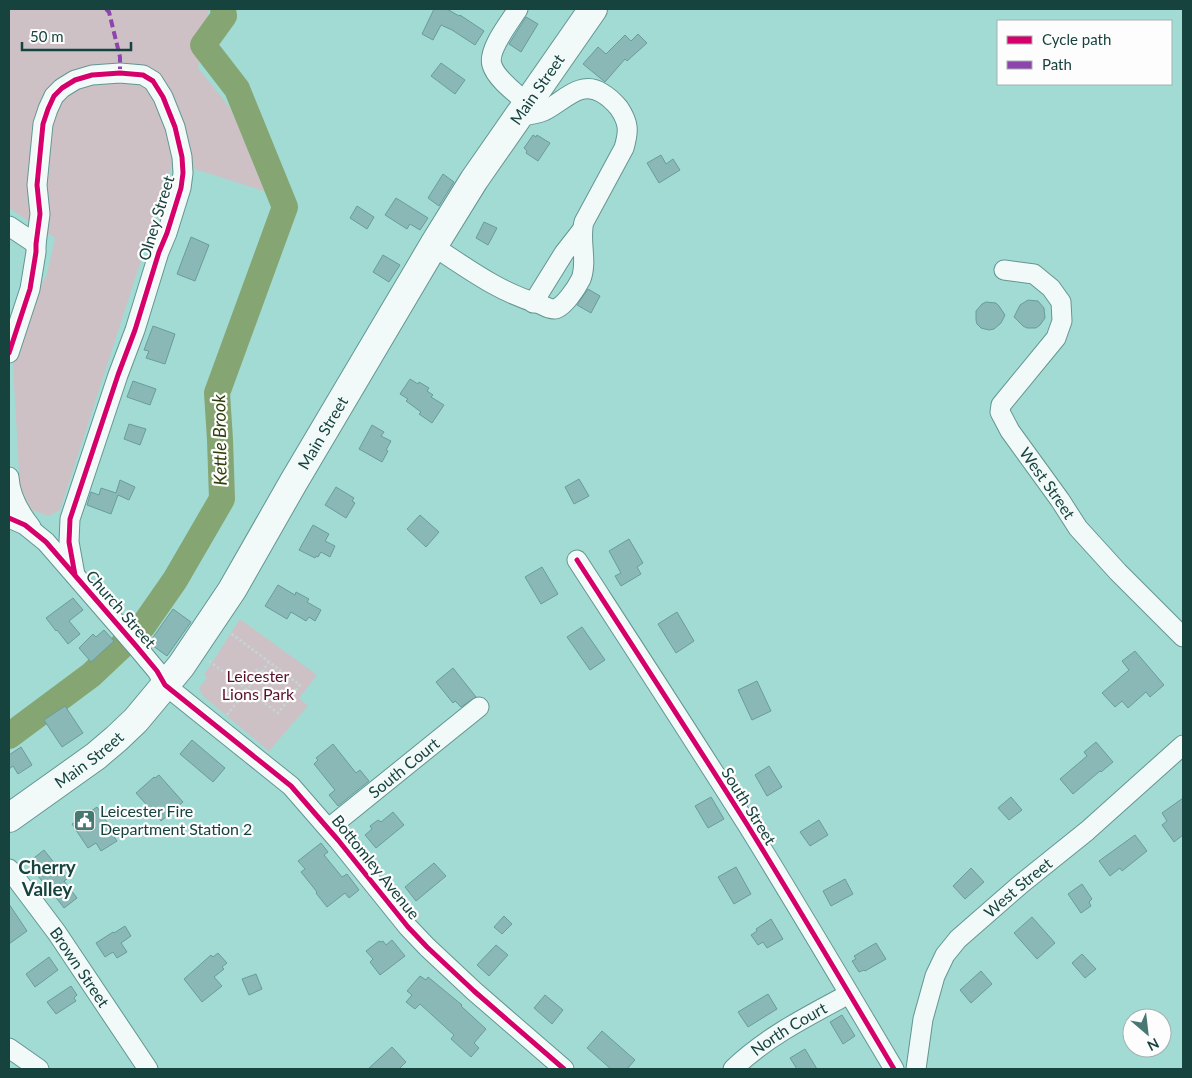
<svg xmlns="http://www.w3.org/2000/svg" width="1192" height="1078" font-family="Lato,sans-serif">
  <style>
    .green { fill: #cdc1c6 }
    .lines { fill: none; stroke-linecap: round; stroke-linejoin: round }
    .river { stroke: #85a673; stroke-width: 26 }
    .building { fill: #89b8b7; stroke: #699c9b }
    .minor-casing { stroke: #649691; stroke-width: 21 }
    .highway-casing { stroke: #649691; stroke-width: 30 }
    .path { stroke: #c3d6d3; stroke-width: 2.5; stroke-dasharray: 2.5 2.5; stroke-linecap: butt }
    .minor { stroke: #f1faf9; stroke-width: 19 }
    .highway { stroke: #f1faf9; stroke-width: 28 }
    .quiet { stroke: #8e44ad; stroke-width: 4; stroke-dasharray: 8 4; stroke-linecap: butt }
    .cycleway-casing { stroke: #fdfdfd; stroke-width: 8 }
    .cycleway { stroke: #d6006c; stroke-width: 5 }
    .labels { text-anchor: middle; stroke-width: 4.5; stroke-linejoin: round; paint-order: stroke }
    .street-label { font-size: 16px; fill: #17433e; stroke: #fdfdfd }
    .park-label { font-size: 16px; fill: #59102a; stroke: #fdfdfd }
    .poi-label { font-size: 16px; fill: #17433e; stroke: #fdfdfd; text-anchor: start }
    .water-label { font-size: 18px; font-style: italic; fill: #32410b; stroke: #fdfdfd }
    .quarter-label { font-size: 19px; font-weight: bold; fill: #17433e; stroke: #fdfdfd }
  </style>
  <rect width="100%" height="100%" fill="#a2dbd4"/>
  <!-- green -->
  <path class="green" d="M9,9H209L198,68L227,104L258,152L273,194L173,162L60,510L49,516L32,510L20,489L13,365L23,320L47,274L55,238L9,208Z
    M240,619L317,675L299,698L308,706L269,751L203,696L199,688L207,678L204,675Z"/>
  <g class="lines">
    <!-- river -->
    <path class="river" d="M9,736L91,675L143,626L175,580L222,499L220,440L217,393L285,207L237,89L203,45L224,16L223,9"/>
  </g>
  <!-- building -->
  <path class="building" d="M434,9H447L459,16L460,15L484,31L475,45L452,30L441,25L433,40L422,34Z
    M526,17L538,24L521,52L509,44Z
    M638,34L647,43L627,61L625,59L605,82L583,64L598,47L606,54L625,35L631,41Z
    M441,63L465,80L455,94L431,76Z
    M533,135L536,137L537,135L550,143L538,161L526,153L527,151L524,148Z
    M661,155L666,164L673,159L680,170L659,183L647,163Z
    M443,174L454,182L439,206L428,198Z
    M396,198L428,218L420,230L410,224L407,229L385,215Z
    M357,206L374,217L367,229L350,218Z
    M484,222L497,228L488,245L476,238Z
    M191,237L209,245L195,281L177,274Z
    M383,255L400,265L389,282L373,272Z
    M588,289L600,296L591,313L577,305Z
    M1028,300L1038,301L1044,308L1045,318L1040,325L1036,328H1027L1023,326L1014,317L1020,305Z
    M986,302L996,303L999,306L1005,315L1001,323L994,329L989,330L981,328L977,324L976,320V311L982,304Z
    M153,326L175,334L165,364L146,358L149,351L144,350Z
    M410,379L418,384L419,382L429,388L427,391L433,395L431,397L444,405L432,423L419,414L421,412L406,401L408,399L400,394Z
    M133,381L156,389L150,405L127,397Z
    M129,424L146,429L140,445L124,439Z
    M372,425L384,432L381,436L391,441L386,450L388,451L382,462L359,449Z
    M579,479L589,496L574,504L565,487Z
    M120,480L135,487L129,500L118,495L111,514L87,505L91,492L99,495L101,488L116,493Z
    M336,487L354,498L352,501L355,503L346,518L325,505Z
    M420,515L439,532L426,547L407,529Z
    M313,525L329,534L325,541L335,546L330,557L321,552L318,557L316,556L315,558L299,550Z
    M629,539L643,563L637,567L641,574L621,586L615,576L621,573L609,551Z
    M542,567L558,594L541,604L525,577Z
    M278,585L295,595L296,592L309,599L307,602L321,610L315,621L309,617L306,621L291,612L287,619L265,606Z
    M73,598L83,610L69,621L80,634L68,644L57,630L56,631L46,618Z
    M173,609L191,622L167,656L149,643Z
    M677,612L694,641L676,653L658,624Z
    M582,627L605,660L590,670L567,637Z
    M104,630L114,641L91,662L79,648L93,634L96,637Z
    M1135,651L1164,685L1150,697L1146,692L1128,708L1122,701L1115,707L1102,693L1129,670L1122,661Z
    M453,668L476,697L461,707L455,701L453,703L436,682Z
    M757,681L771,711L752,720L738,690Z
    M65,706L83,733L62,747L44,720Z
    M192,740L225,768L213,782L180,754Z
    M1096,742L1113,762L1101,772L1100,771L1073,794L1060,779L1087,756L1084,752Z
    M333,744L356,773L360,770L369,781L338,806L329,795L335,790L314,764L318,760L316,758Z
    M21,747L32,765L18,774L13,766L9,769V755Z
    M769,766L782,787L767,796L755,775Z
    M159,775L183,802L161,821L136,793L154,777L155,778Z
    M711,797L724,819L708,828L695,806Z
    M1011,797L1022,810L1009,820L998,808Z
    M1183,798V835L1174,842L1162,825L1167,821L1162,813Z
    M97,807L113,831L111,832L117,841L101,851L96,843L88,848L72,824Z
    M393,812L404,825L376,848L365,835L372,829L370,826L378,820L381,822Z
    M819,820L828,835L810,846L800,832Z
    M1135,835L1147,851L1122,871L1120,868L1110,876L1099,861Z
    M321,843L328,852L324,855L342,877L347,874L359,890L349,898L345,893L327,907L316,893L317,892L301,872L305,869L298,861Z
    M44,850L67,879L64,881L77,898L64,908L51,891L50,892L33,869L35,868L30,861Z
    M434,863L446,876L416,901L405,887Z
    M736,867L751,894L734,904L718,877Z
    M971,868L984,882L965,899L953,886Z
    M845,879L853,894L831,906L823,891Z
    M1082,884L1092,899L1089,902L1091,906L1081,913L1068,894Z
    M9,904L27,931L9,944Z
    M504,916L512,924L502,934L494,927Z
    M1032,917L1055,943L1037,959L1014,933Z
    M771,919L783,939L767,948L763,942L758,945L751,935L757,931L756,929Z
    M125,926L131,936L121,943L127,952L117,958L113,952L105,957L96,943L113,932L114,933Z
    M392,940L405,956L380,975L370,962L373,959L366,951L379,941L381,942L383,941L386,945Z
    M876,943L886,959L865,971L864,970L859,972L852,961L856,959L854,956Z
    M496,945L508,955L489,976L477,965Z
    M218,953L227,963L222,967L224,969L214,977L222,986L202,1002L184,979L211,955L213,957Z
    M1082,954L1096,969L1085,978L1072,963Z
    M49,957L58,970L35,987L26,974Z
    M981,971L992,984L971,1003L960,990Z
    M256,974L262,989L249,995L242,979Z
    M420,976L426,980L428,977L462,1005L461,1006L486,1029L474,1043L479,1048L471,1057L451,1039L454,1035L420,1004L415,1009L406,1002L412,995L407,991Z
    M71,986L77,995L74,998L76,1001L56,1014L47,1002Z
    M768,994L777,1009L748,1027L738,1012Z
    M545,995L563,1010L552,1024L534,1008Z
    M842,1015L855,1036L843,1044L830,1022Z
    M602,1031L635,1060L627,1069H611L587,1048Z
    M392,1047L406,1062L399,1069H368Z
    M805,1049L817,1069H797L790,1058Z"/>
  <g class="lines">
    <defs>
      <g id="minor">
        <path d="M518,9C510,22 487,50 492,65C496,79 517,94 527,103"/>
        <path d="M9,226L36,244"/>
        <path d="M433,246C467,268 500,293 540,304C544,306 549,309 554,309C563,309 577,287 581,279C588,261 579,240 584,222L624,148C629,131 629,123 619,108C614,102 609,97 602,93C580,79 563,102 544,111C535,115 527,115 518,116"/>
        <path id="s1" d="M1004,270L1034,274L1051,288L1061,302L1062,321L1056,338L1001,405L1000,412L1010,431L1060,500L1078,528L1118,572L1183,637"/>
        <path d="M533,303L564,253L582,230"/>
        <path d="M9,353L30,289L36,252V244L40,214L37,185L43,124L48,109L54,96L62,88L75,80L92,75L120,73L143,75L153,81L163,97L175,127L182,157L183,173L181,188L167,233L159,252L135,330L118,375L70,519L69,542L75,575"/>
        <path d="M9,477C10,496 19,512 31,527"/>
        <path d="M9,518L25,525L46,542L137,647L157,671L165,685L291,786L338,840L408,927L427,947L474,991L564,1069"/>
        <path d="M577,560C634,648 692,737 748,826C798,907 846,988 894,1069"/>
        <path id="s2" d="M329,828L479,707"/>
        <path id="s3" d="M9,869L57,933L148,1069"/>
        <path d="M9,1048L39,1069"/>
        <path id="s4" d="M733,1069C766,1037 808,1016 849,994"/>
        <path id="s5" d="M916,1069L923,1019L935,976L945,955L958,939L1021,884L1087,831L1183,745"/>
      </g>
      <g id="highway">
        <path id="s6" d="M9,818L96,756L116,739L136,720L181,666L232,590L293,483L435,243L474,180L593,9"/>
      </g>
    </defs>
    <!-- minor casing -->
    <use href="#minor" class="minor-casing"/>
    <!-- highway casing -->
    <use href="#highway" class="highway-casing"/>
    <!-- path -->
    <path class="path" d="M209,661L278,713L300,685L229,632
      M253 675a5 5 0 1 1 10 0a5 5 0 1 1-10 0Z
      M262,672L269,662
      M227,715L255,679"/>
    <!-- minor -->
    <use href="#minor" class="minor"/>
    <!-- highway -->
    <use href="#highway" class="highway"/>
    <!-- quiet -->
    <path class="quiet" d="M106,9L109,12L120,57V73"/>
    <defs>
      <path id="cycleway" d="M9,353L30,289L36,252V244L40,214L37,185L43,124L48,109L54,96L62,88L75,80L92,75L120,73L143,75L153,81L163,97L175,127L182,157L183,173L181,188L167,233L159,252L135,330L118,375L70,519L69,542L75,575
        M9,518L25,525L46,542L137,647L157,671L165,685L291,786L338,840L408,927L427,947L474,991L564,1069
        M577,560C634,648 692,737 748,826C798,907 846,988 894,1069"/>
    </defs>
    <!-- cycleway casing -->
    <use href="#cycleway" class="cycleway-casing"/>
    <!-- cycleway -->
    <use href="#cycleway" class="cycleway"/>
  </g>
  <!-- icons -->
  <defs>
    <symbol id="civic-square" viewBox="-11 -11 22 22"><rect x="-9" y="-9" width="18" height="18" rx="4" fill="#487872" stroke="#fdfdfd"/><path d="M-.6-6.5H3V-4.5H.6V-3L4-1V1h2V6H-6V1h2V-1L-.6-3ZM-1.2 2.5V6h2.4V2.5Z" fill="#fff"/></symbol>
  </defs>
  <g fill-rule="evenodd">
    <use href="#civic-square" x="72" y="808" width="25" height="25"/>
  </g>
  <g class="labels">
    <!-- street labels -->
    <g class="street-label">
      <text dy="6" stroke="none"><textPath href="#s6" startOffset="909">Main Street</textPath></text>
      <text transform="translate(156 218) rotate(-73)" y="6">Olney Street</text>
      <text dy="6" stroke="none"><textPath href="#s6" startOffset="504">Main Street</textPath></text>
      <text dy="6" stroke="none"><textPath href="#s1" startOffset="286">West Street</textPath></text>
      <text transform="translate(121 609) rotate(49)" y="6">Church Street</text>
      <text dy="6" stroke="none"><textPath href="#s6" startOffset="99">Main Street</textPath></text>
      <text dy="6" stroke="none"><textPath href="#s2" startOffset="96">South Court</textPath></text>
      <text transform="translate(749 806) rotate(58)" y="6">South Street</text>
      <text transform="translate(376 867) rotate(51)" y="6">Bottomley Avenue</text>
      <text dy="6" stroke="none"><textPath href="#s5" startOffset="218">West Street</textPath></text>
      <text dy="6" stroke="none"><textPath href="#s3" startOffset="121">Brown Street</textPath></text>
      <text dy="6" stroke="none"><textPath href="#s4" startOffset="69">North Court</textPath></text>
    </g>
    <!-- park labels -->
    <g class="park-label">
      <text x="258" y="682">Leicester<tspan x="258" dy="18">Lions Park</tspan></text>
    </g>
    <!-- poi labels -->
    <g class="poi-label">
      <text x="100" y="817">Leicester Fire<tspan x="100" dy="18">Department Station 2</tspan></text>
    </g>
    <!-- water labels -->
    <g class="water-label">
      <text transform="translate(220 440) rotate(-91)" y="6">Kettle Brook</text>
    </g>
    <!-- quarter labels -->
    <g class="quarter-label">
      <text x="47" y="874">Cherry<tspan x="47" dy="22">Valley</tspan></text>
    </g>
  </g>
  <!-- border -->
  <rect width="1192" height="1078" fill="none" stroke="#17433e" stroke-width="20"/>
  <!-- legend -->
  <rect x="997" y="20" width="175" height="65" fill="#fdfdfd" stroke="#a1b3b1"/>
  <rect x="1007" y="36" width="25" height="8" fill="#d6006c" stroke="#a1b3b1"/>
  <text x="1042" y="45" font-size="15" fill="#17433e">Cycle path</text>
  <rect x="1007" y="61" width="25" height="8" fill="#8e44ad" stroke="#a1b3b1"/>
  <text x="1042" y="70" font-size="15" fill="#17433e">Path</text>
  <!-- north arrow -->
  <g transform="translate(1147 1033) rotate(152)"><circle r="24" fill="#fdfdfd" stroke="#a1b3b1"/>
  <path d="M0-4L9 19L0 12L-9 19Z" fill="#487872"/>
  <text y="-8" font-size="14" font-weight="bold" text-anchor="middle" fill="#17433e">N</text>
  </g>
  <!-- scale -->
  <path d="M22 42v8h109v-8" fill="none" stroke="#17433e" stroke-width="2.5"/>
  <text x="30" y="42" font-size="15" fill="#17433e" stroke="#fdfdfd" stroke-width="4" paint-order="stroke">50 m</text>
</svg>
